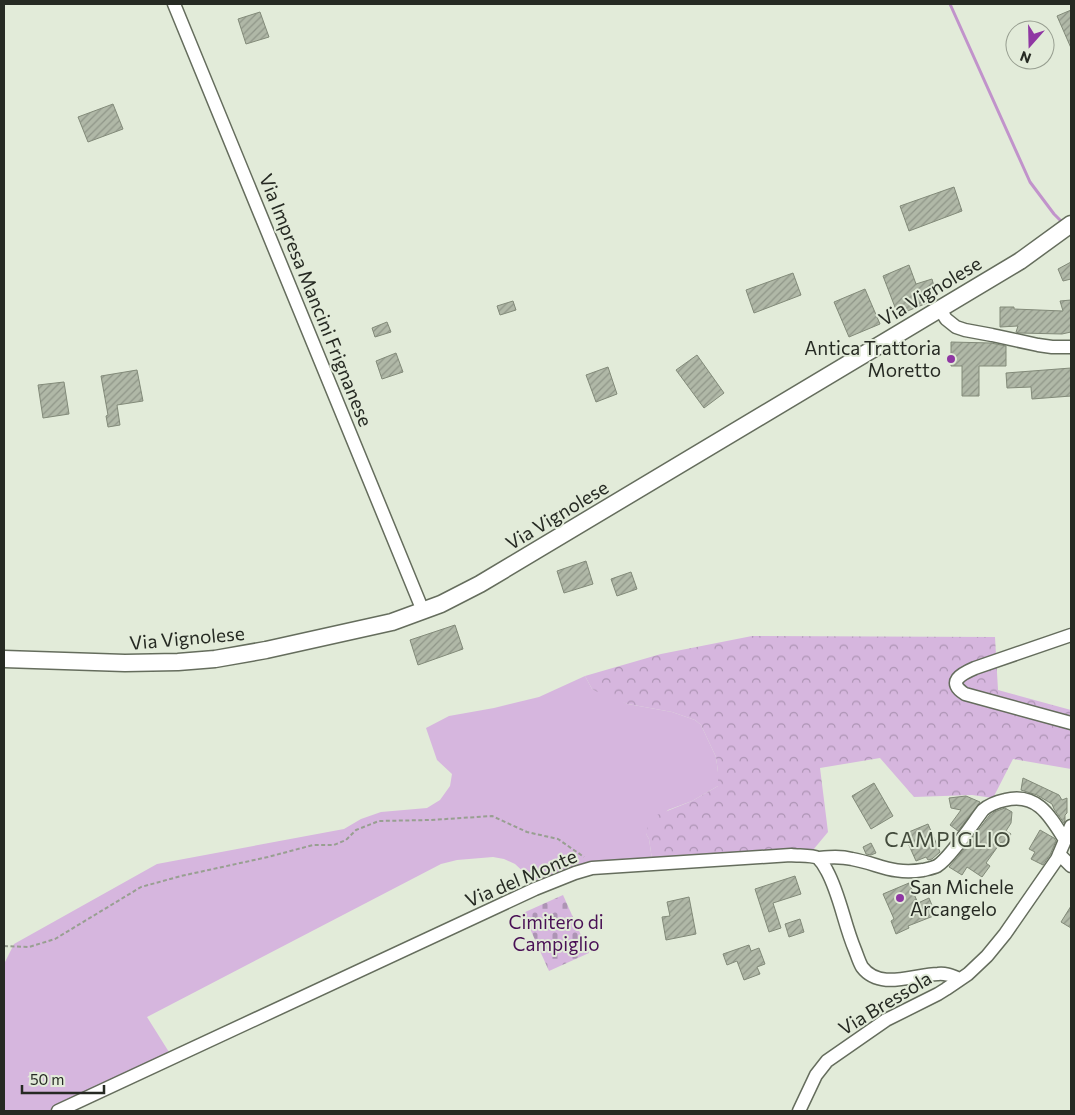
<svg xmlns="http://www.w3.org/2000/svg" width="1075" height="1115" font-family="Commissioner,sans-serif">
  <style>
    .grass { fill: #d6b6de }
    .forest { fill: url(#forest-crowns) }
    .cemetery { fill: url(#cemetery-stones) }
    .lines { fill: none; stroke-linecap: round; stroke-linejoin: round }
    .stream { stroke: #c193cb; stroke-width: 3 }
    .building { fill: url(#building-hatch); stroke: #828a79 }
    .minor-casing { stroke: #656d5d; stroke-width: 15 }
    .major-casing { stroke: #656d5d; stroke-width: 19 }
    .path { stroke: #989f91; stroke-width: 2; stroke-dasharray: 4 2.5; stroke-linecap: butt }
    .minor { stroke: #fff; stroke-width: 12 }
    .major { stroke: #fff; stroke-width: 16 }
    .poi-dot { fill: #8f37a3; stroke: #e2ebd9; stroke-width: 2 }
    .labels { text-anchor: middle; stroke-width: 4; stroke-linejoin: round; paint-order: stroke }
    .street-label { font-size: 19px; fill: #262a23; stroke: #e2ebd9 }
    .poi-label { font-size: 19px; fill: #262a23; stroke: #e2ebd9; text-anchor: end }
    .park-label { font-size: 19px; fill: #491055; stroke: #e2ebd9 }
    .quarter-label { font-size: 21px; letter-spacing: 1px; fill: #434b3c; stroke: #e2ebd9 }
  </style>
  <defs>
    <pattern id="forest-crowns" width="20" height="18" patternUnits="userSpaceOnUse" patternTransform="scale(1.25)"><rect width="20" height="18" fill="#d6b6de"/><path d="M2 6a3 3 0 1 1 6 0M12 15a3 3 0 1 1 6 0" fill="none" stroke="#ad94b4"/></pattern>
    <pattern id="cemetery-stones" width="16" height="16" patternUnits="userSpaceOnUse" patternTransform="scale(1.25)"><rect width="16" height="16" fill="#d6b6de"/><path d="M2 7V4a2 2 0 0 1 4 0v3zM10 15v-3a2 2 0 0 1 4 0v3z" fill="#ad94b4"/></pattern>
    <pattern id="building-hatch" width="6" height="6" patternUnits="userSpaceOnUse" patternTransform="scale(1.25)"><rect width="6" height="6" fill="#b0b8a7"/><path d="M-1 1l2-2M0 6l6-6M5 7l2-2" fill="none" stroke="#8f9688"/></pattern>
  </defs>
  <rect width="100%" height="100%" fill="#e2ebd9"/>
  <!-- grass -->
  <path class="grass" d="M585,676L592,689L628,704L672,712L695,720L701,725L716,757L718,772V786L692,801L668,810L646,834L649,839L652,859L590,863L559,872L548,879L540,881L529,877L515,864L504,859L493,857L457,860L441,864L147,1017L174,1060L57,1111H4V964L14,944L157,864L344,829L361,819L381,812L427,808L440,800L450,786L452,774L437,760L426,728L449,716L494,708L539,697Z"/>
  <!-- forest -->
  <path class="forest" d="M752,636L995,637L998,690L1071,710V769L1013,759L993,798L972,795L914,797L880,758L820,768L828,832L813,850L652,859L649,839L646,834L649,823L657,815L692,801L718,786V772L716,757L701,725L695,720L672,712L628,704L609,698L592,689L585,676L661,654Z"/>
  <!-- cemetery -->
  <path class="cemetery" d="M563,895L589,953L549,971L523,913Z"/>
  <g class="lines">
    <!-- stream -->
    <path class="stream" d="M950,4L1030,182L1054,214L1064,224"/>
  </g>
  <!-- building -->
  <path class="building" d="M1071,10V48L1057,16Z
    M260,12L269,37L246,44L238,19Z
    M113,104L123,129L88,142L78,117Z
    M954,187L962,211L909,231L900,206Z
    M1071,262V279L1063,281L1058,269Z
    M909,265L916,284L932,279L935,290L925,298L927,303L898,315L883,276Z
    M793,273L801,295L754,313L746,290Z
    M865,289L880,324L849,337L834,302Z
    M1071,300V332L1062,334L1019,333L1016,332L1018,326L1000,327V307H1014V309L1063,311L1060,301Z
    M513,301L516,310L500,315L497,306Z
    M387,322L391,332L375,337L372,328Z
    M951,342L991,343L1006,346V366H979V396H962V366H951Z
    M396,353L403,372L382,379L376,361Z
    M697,355L724,393L704,408L676,370Z
    M608,367L617,394L596,402L586,375Z
    M1071,368V396L1032,399L1031,387L1007,388L1006,373Z
    M137,370L143,401L117,405L120,425L108,427L106,416L108,415L101,376Z
    M64,382L69,414L43,418L38,385Z
    M586,561L593,584L564,593L557,571Z
    M631,572L637,589L617,596L611,579Z
    M455,625L463,649L418,665L410,640Z
    M1023,778L1059,795L1062,800L1067,798V813L1065,815V820L1064,823L1054,809L1052,804L1037,795L1021,790Z
    M874,783L893,816L871,829L852,796Z
    M966,796L980,802L958,831L950,825L961,810L951,808L949,798Z
    M1005,808L1012,812L1011,823L1006,831L1011,834L1004,844L1001,842L986,863L990,866L982,877L967,867L962,875L949,867L961,853L989,816L994,812Z
    M928,824L940,852L932,859L928,860L926,857L916,861L904,834Z
    M1040,830L1054,838L1056,841L1050,855L1043,865L1031,859L1035,852L1029,849Z
    M871,843L876,853L871,855L866,854L863,847Z
    M795,876L801,894L773,903L781,928L769,932L755,889Z
    M909,883L918,903L929,898L936,915L908,926L909,928L896,934L891,921L894,919L883,894Z
    M689,897L696,934L666,940L662,917L670,916L667,902Z
    M1071,906V928L1061,922Z
    M800,919L804,932L789,937L785,924Z
    M749,945L751,951L759,948L765,964L757,967L760,974L744,980L737,961L727,965L723,954Z"/>
  <g class="lines">
    <defs>
      <path id="minor" d="M174,4L423,611
        M940,309L946,319L956,327L965,330L992,335L1038,345L1052,347H1071
        M1071,635L975,668C961,674 946,682 965,694L1071,723
        M1059,854L1071,866
        M818,858C830,857 840,856 852,859C879,864 893,875 923,870C927,869 933,868 937,866C950,858 973,823 983,810C990,804 996,802 1005,800C1037,792 1050,816 1065,840
        M58,1111L535,889L575,873L592,868L791,855C798,856 812,855 818,858C821,861 825,867 827,871C840,895 844,924 855,950C857,955 859,962 862,967C880,991 914,974 938,974C946,973 952,976 960,979
        M799,1111L816,1075L827,1061L886,1020L938,994L946,989L968,974L987,956L1005,934L1057,859L1071,826"/>
      <path id="major" d="M4,659L125,663L178,662L215,659L266,650L392,622L441,604L480,584L1020,261L1071,224"/>
    </defs>
    <!-- minor casing -->
    <use href="#minor" class="minor-casing"/>
    <!-- major casing -->
    <use href="#major" class="major-casing"/>
    <!-- path -->
    <path class="path" d="M4,946L29,947L55,939L141,887L181,876L268,857L313,845H334L346,840L356,830L379,821L431,820L492,816L527,832L558,839L584,857"/>
    <!-- minor -->
    <use href="#minor" class="minor"/>
    <!-- major -->
    <use href="#major" class="major"/>
  </g>
  <!-- markers -->
  <g class="poi-dot">
    <circle cx="951" cy="359" r="5"/>
    <circle cx="900" cy="898" r="5"/>
  </g>
  <g class="labels">
    <!-- street labels -->
    <g class="street-label">
      <text transform="translate(930 291) rotate(-31)" y="7">Via Vignolese</text>
      <text transform="translate(316 300) rotate(68)" y="7">Via Impresa Mancini Frignanese</text>
      <text transform="translate(557 515) rotate(-31)" y="7">Via Vignolese</text>
      <text transform="translate(187 638) rotate(-5)" y="7">Via Vignolese</text>
      <text transform="translate(521 878) rotate(-23)" y="7">Via del Monte</text>
      <text transform="translate(885 1003) rotate(-31)" y="7">Via Bressola</text>
    </g>
    <!-- poi labels -->
    <g class="poi-label">
      <text x="941" y="355">Antica Trattoria<tspan x="941" dy="22">Moretto</tspan></text>
      <text x="910" y="894" text-anchor="start">San Michele<tspan x="910" dy="22">Arcangelo</tspan></text>
    </g>
    <!-- park labels -->
    <g class="park-label">
      <text x="556" y="929">Cimitero di<tspan x="556" dy="22">Campiglio</tspan></text>
    </g>
    <!-- quarter labels -->
    <g class="quarter-label">
      <text x="948" y="847">CAMPIGLIO</text>
    </g>
  </g>
  <!-- border -->
  <rect width="1075" height="1115" fill="none" stroke="#262a23" stroke-width="10"/>
  <!-- north arrow -->
  <g transform="translate(1030 45) rotate(200)"><circle r="24" fill="#e2ebd9" stroke="#979e90"/>
  <path d="M0-4L9 19L0 12L-9 19Z" fill="#8f37a3"/>
  <text y="-8" font-size="14" font-weight="bold" text-anchor="middle" fill="#262a23">N</text>
  </g>
  <!-- scale -->
  <path d="M22 1085v8h82v-8" fill="none" stroke="#262a23" stroke-width="2.5"/>
  <text x="30" y="1085" font-size="15" fill="#262a23" stroke="#e2ebd9" stroke-width="4" paint-order="stroke">50 m</text>
</svg>
